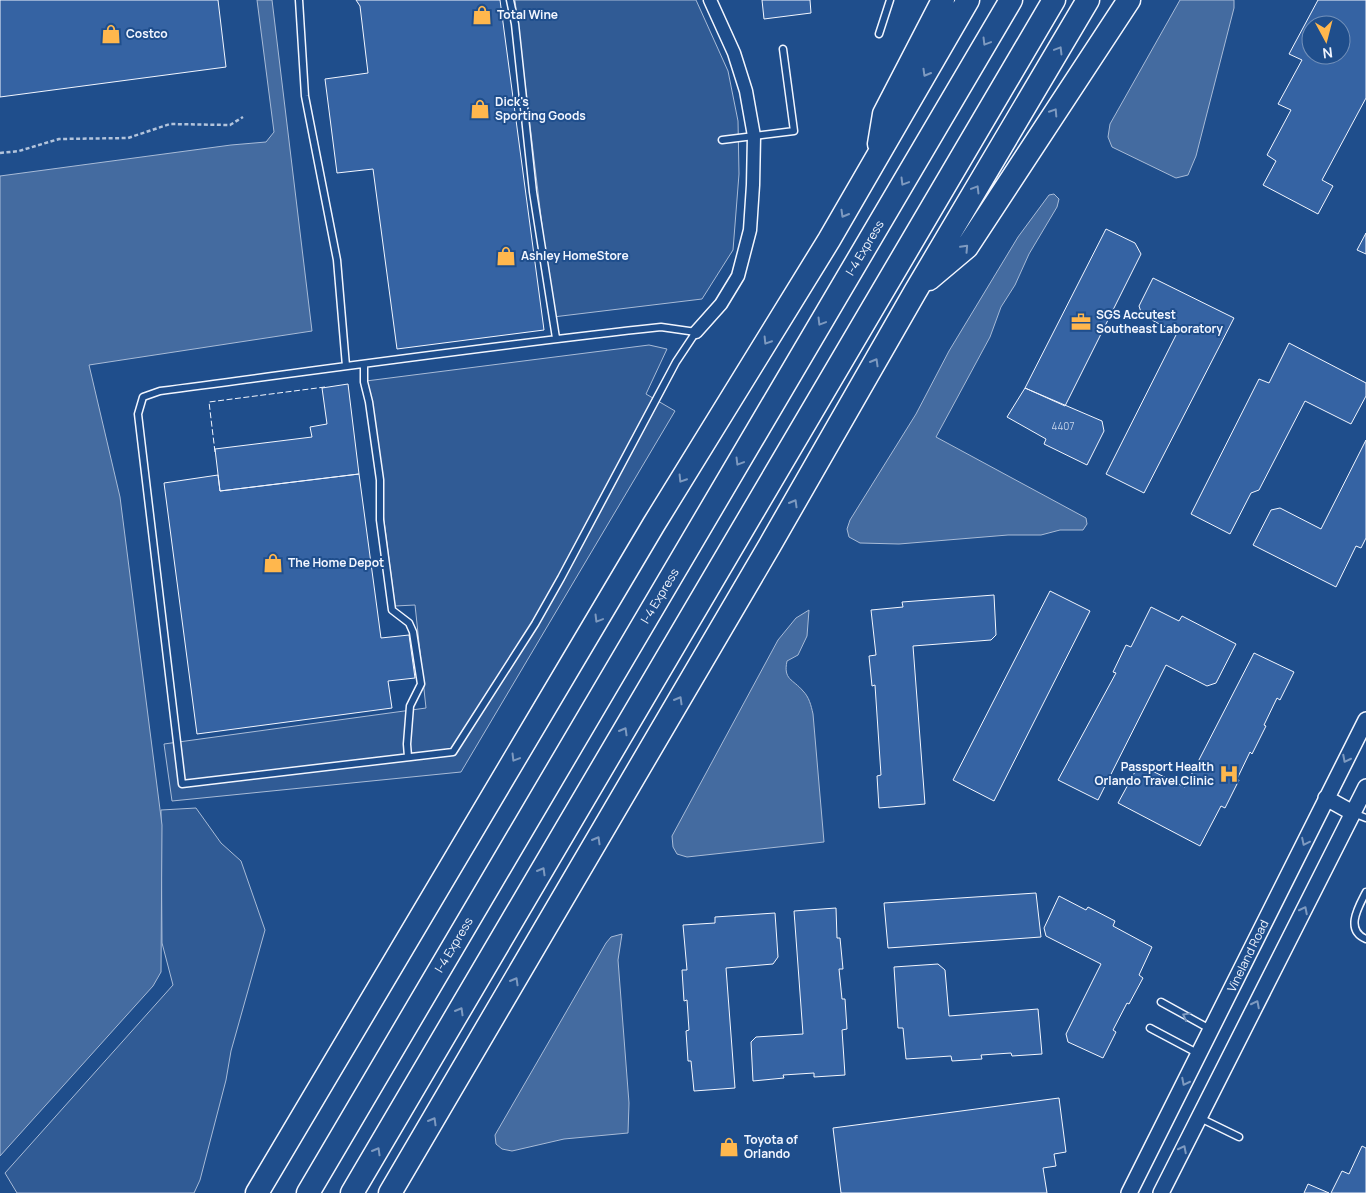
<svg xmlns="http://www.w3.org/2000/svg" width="1366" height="1193" font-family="Manrope,sans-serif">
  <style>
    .built { fill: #305b95; stroke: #a8bbd7 }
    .water { fill: #446ba0; stroke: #a8bbd7 }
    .building { fill: #3563a3; stroke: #f2f6ff; fill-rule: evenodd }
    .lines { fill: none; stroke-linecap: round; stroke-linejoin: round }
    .service-casing { stroke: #f2f6ff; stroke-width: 9 }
    .minor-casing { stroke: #f2f6ff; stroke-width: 15 }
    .tertiary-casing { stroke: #f2f6ff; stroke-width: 18 }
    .motorway-casing { stroke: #f2f6ff; stroke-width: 25 }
    .path { stroke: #b3c4dc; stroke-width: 2.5; stroke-dasharray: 4 2.5; stroke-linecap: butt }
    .service { stroke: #1f4e8c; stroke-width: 6 }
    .minor { stroke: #1f4e8c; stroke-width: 12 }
    .tertiary { stroke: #1f4e8c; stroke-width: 15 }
    .motorway { stroke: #1f4e8c; stroke-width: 22 }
    .fence { stroke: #f2f6ff; stroke-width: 1; stroke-dasharray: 6 2.5; stroke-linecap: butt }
    .oneway { stroke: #7e9ac0 }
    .labels { text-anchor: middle; stroke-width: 4; stroke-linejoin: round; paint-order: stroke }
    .number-label { font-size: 10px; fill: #c3d1e8 }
    .poi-label { font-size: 12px; font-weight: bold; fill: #f2f6ff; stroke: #1f4e8c; text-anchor: start }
    .street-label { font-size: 12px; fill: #f2f6ff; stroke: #1f4e8c }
  </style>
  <rect width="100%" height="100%" fill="#1f4e8c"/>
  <!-- built -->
  <path class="built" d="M515,0H696L728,71L738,121L739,174L733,250L702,299L553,317Z
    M649,345L667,349L646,394L675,411L461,772L172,801L164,744L426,708L415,605L395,606L366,381Z
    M196,808L221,843L241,861L265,930L231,1051L226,1080L200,1180L194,1193H17L5,1173L173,985L162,943L161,810Z"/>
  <!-- water -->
  <path class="water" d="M257,0H272L312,331L89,365L120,497L162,825L161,972L153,986L0,1156V176L231,145L266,142L274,132Z
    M1180,0H1234V8L1196,156L1188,175L1176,178L1112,147L1108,137L1110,124Z
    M1054,194L1059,199L1057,207L1029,254L1015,285L1001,307L990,337L936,437L1086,518L1087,524L1083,530H1060L1041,535H1008L899,544L860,543L849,537L847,529L850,520L916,414L949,351L1018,237L1049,195Z
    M809,610L807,636L798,655L787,661C783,680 793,679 803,691C809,697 811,705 813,714L824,842L687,857L677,854L673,847L672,836L778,640L796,618Z
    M622,934L618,960L629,1103L628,1133L564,1139L512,1151L502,1149L496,1144L495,1135L606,943L611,937Z"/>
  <!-- building -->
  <path class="building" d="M0,0H218L226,67L0,97Z
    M356,0H500L544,330L397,349L373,169L337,173L325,79L368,73L360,6Z
    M762,0H810L811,13L764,19Z
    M1318,0H1366V98L1322,180L1333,186L1318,214L1263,185L1276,161L1267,155L1291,110L1278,104L1302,60L1289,54ZM1311,25H1341V55H1311Z
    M1106,229L1135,243L1141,254L1065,406L1025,388Z
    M1366,233V254L1357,250Z
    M1153,278L1234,318L1144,493L1106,474L1177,333L1142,315L1139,306Z
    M1289,343L1366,383V396L1351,424L1305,401L1259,490L1251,493L1230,534L1191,514L1259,379L1269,383Z
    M348,384L359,474L220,491L215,449L312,437L310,427L327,424L322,388Z
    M1025,388L1102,421L1104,431L1087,465L1044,444L1046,439L1007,417Z
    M1366,440V538L1361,548L1356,546L1336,587L1253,545L1271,510L1280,508L1321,529Z
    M359,474L381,638L409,635L415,678L388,681L392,708L197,734L164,483L218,475L220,491Z
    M1050,591L1090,611L994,801L953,780Z
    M994,595L996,635L991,640L913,646L925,804L879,808L877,776L881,775L875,685L872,686L869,656L876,655L871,610L903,607L902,602Z
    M1151,607L1179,621L1182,616L1236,644L1216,683L1207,686L1166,665L1098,800L1058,780L1116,673L1113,672L1126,645L1131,647Z
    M1254,653L1294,672L1280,700L1277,698L1264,725L1266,726L1252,754L1250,752L1237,779L1239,780L1225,808L1221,806L1200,846L1118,803L1136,770L1144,767L1185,787Z
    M1036,893L1041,937L888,948L884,903Z
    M1059,896L1086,910L1088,907L1115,921L1113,926L1152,947L1139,975L1143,978L1129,1004L1127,1003L1113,1030L1116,1032L1103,1058L1068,1042L1066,1034L1101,964L1046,936L1044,928Z
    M836,908L837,938H840L843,969H839L842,999H845L847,1029L842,1030L845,1075L814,1077V1073L783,1075L784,1078L753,1081L751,1042L756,1037L803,1034L794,911Z
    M775,913L778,957L773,964L726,968L735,1088L694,1091L691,1061H688L686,1031L689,1030L687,1000L684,1001L682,970H687L683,925L715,923V917Z
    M938,964L945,970L949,1016L1038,1009L1042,1054L1012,1056L1011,1053L981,1055L982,1059L952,1061L951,1056L906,1059L903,1028H898L894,967Z
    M1059,1098L1066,1152L1054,1154L1056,1166L1043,1168L1047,1193H841L833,1128Z
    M1362,1146L1366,1148V1193H1331L1342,1171L1349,1174Z
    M1308,1184L1329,1193H1304Z"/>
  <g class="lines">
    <defs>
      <path id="service" d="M299,0L305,96L337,260L346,366
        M510,0L515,24L533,192L556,338
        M879,34L890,0
        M722,140L794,131L783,49
        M661,327L696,332L676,362L561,578L535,624L453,752L182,784L138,414L143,397L160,391C327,369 494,345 661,327Z
        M364,364V382L369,402L380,480V520L392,610L409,623L413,632L421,684L410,706L407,744L408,757
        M1353,813L1366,818
        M1366,892C1359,906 1344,930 1366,939
        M1161,1002L1210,1029
        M1150,1028L1199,1054
        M1200,1118L1239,1137"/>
      <path id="minor" d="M696,332L721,304L738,276L750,230L753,185L754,136L746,91L734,53L710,0"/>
      <path id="tertiary" d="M1326,798L1353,813
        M1129,1193L1366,720
        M1161,1193L1366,787"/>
      <path id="motorway" d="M879,144L884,114L943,0
        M929,279L967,247L1129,0
        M257,1193L654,524L829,240L968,0
        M308,1193L1011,0
        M352,1193L1054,0
        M390,1193L770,545L915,292L1088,0"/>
    </defs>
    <!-- service casing -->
    <use href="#service" class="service-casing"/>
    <!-- minor casing -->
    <use href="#minor" class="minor-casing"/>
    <!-- tertiary casing -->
    <use href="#tertiary" class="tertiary-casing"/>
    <!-- motorway casing -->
    <use href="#motorway" class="motorway-casing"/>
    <!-- path -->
    <path class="path" d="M0,153L19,151L59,139L128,138L170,124L230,125L243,117"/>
    <!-- service -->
    <use href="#service" class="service"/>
    <!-- minor -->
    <use href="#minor" class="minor"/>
    <!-- tertiary -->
    <use href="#tertiary" class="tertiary"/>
    <!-- motorway -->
    <use href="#motorway" class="motorway"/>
    <!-- fence -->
    <path class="fence" d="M215,452L209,402L325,387"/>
  </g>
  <!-- one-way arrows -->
  <defs><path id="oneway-chevron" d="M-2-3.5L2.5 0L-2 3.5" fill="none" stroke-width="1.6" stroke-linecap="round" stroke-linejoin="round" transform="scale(1.25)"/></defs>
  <g class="oneway">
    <use href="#oneway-chevron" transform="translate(986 42) rotate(121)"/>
    <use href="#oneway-chevron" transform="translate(1059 50) rotate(-59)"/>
    <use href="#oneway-chevron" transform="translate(926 73) rotate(120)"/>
    <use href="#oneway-chevron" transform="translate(1054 112) rotate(-57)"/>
    <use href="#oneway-chevron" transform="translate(904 182) rotate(121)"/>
    <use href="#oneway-chevron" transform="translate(976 189) rotate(-59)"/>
    <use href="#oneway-chevron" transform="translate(844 214) rotate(120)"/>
    <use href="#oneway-chevron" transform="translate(965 248) rotate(-47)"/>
    <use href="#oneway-chevron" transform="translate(821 322) rotate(121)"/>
    <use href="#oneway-chevron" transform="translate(767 341) rotate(122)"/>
    <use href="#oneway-chevron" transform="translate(875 362) rotate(-60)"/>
    <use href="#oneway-chevron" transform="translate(739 462) rotate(121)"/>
    <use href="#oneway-chevron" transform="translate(682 479) rotate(122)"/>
    <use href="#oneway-chevron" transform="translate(794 503) rotate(-60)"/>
    <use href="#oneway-chevron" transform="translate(598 619) rotate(121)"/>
    <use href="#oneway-chevron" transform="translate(679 700) rotate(-60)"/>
    <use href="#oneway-chevron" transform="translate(624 731) rotate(-60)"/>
    <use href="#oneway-chevron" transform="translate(515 758) rotate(121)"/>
    <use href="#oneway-chevron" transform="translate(1346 759) rotate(117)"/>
    <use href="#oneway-chevron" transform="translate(597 840) rotate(-60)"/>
    <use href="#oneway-chevron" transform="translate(1305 842) rotate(116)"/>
    <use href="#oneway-chevron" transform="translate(542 871) rotate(-60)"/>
    <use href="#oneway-chevron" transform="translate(1304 910) rotate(-63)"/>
    <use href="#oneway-chevron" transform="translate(515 981) rotate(-60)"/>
    <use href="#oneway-chevron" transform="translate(1256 1004) rotate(-63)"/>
    <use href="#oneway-chevron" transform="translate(460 1011) rotate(-60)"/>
    <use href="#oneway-chevron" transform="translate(1186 1016) rotate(-151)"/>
    <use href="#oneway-chevron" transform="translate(1185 1082) rotate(117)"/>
    <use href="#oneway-chevron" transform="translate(433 1121) rotate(-60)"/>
    <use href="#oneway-chevron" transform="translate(1183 1149) rotate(-63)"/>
    <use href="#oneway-chevron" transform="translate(377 1151) rotate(-60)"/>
  </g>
  <!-- icons -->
  <defs>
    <symbol id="shop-bare" viewBox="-9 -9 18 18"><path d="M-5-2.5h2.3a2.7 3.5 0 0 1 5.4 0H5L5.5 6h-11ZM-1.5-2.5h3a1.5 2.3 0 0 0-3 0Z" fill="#ffb74d" stroke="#1f4e8c" stroke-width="2.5" paint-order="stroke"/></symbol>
    <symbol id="office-bare" viewBox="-9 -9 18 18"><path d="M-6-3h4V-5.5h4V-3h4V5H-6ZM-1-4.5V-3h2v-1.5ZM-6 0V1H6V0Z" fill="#ffb74d" stroke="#1f4e8c" stroke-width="2.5" paint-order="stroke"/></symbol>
    <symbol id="hospital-bare" viewBox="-9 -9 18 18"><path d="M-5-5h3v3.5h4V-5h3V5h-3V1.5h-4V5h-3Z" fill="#ffb74d" stroke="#1f4e8c" stroke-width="2.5" paint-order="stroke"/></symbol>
  </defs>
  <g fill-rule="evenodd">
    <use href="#shop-bare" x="468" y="1" width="28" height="28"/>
    <use href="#shop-bare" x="97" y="20" width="28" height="28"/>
    <use href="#shop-bare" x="466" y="95" width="28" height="28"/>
    <use href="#shop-bare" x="492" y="242" width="28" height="28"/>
    <use href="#office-bare" x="1067" y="308" width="28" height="28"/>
    <use href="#shop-bare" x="259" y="549" width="28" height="28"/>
    <use href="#hospital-bare" x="1215" y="760" width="28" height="28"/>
    <use href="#shop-bare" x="715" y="1133" width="28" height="28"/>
  </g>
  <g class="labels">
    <!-- number labels -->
    <g class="number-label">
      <text x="1063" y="430">4407</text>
    </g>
    <!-- poi labels -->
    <g class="poi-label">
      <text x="497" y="19">Total Wine</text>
      <text x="126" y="38">Costco</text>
      <text x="495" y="106">Dick's<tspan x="495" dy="14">Sporting Goods</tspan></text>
      <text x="521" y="260">Ashley HomeStore</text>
      <text x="1096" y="319">SGS Accutest<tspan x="1096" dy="14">Southeast Laboratory</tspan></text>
      <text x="288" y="567">The Home Depot</text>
      <text x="1214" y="771" text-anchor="end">Passport Health<tspan x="1214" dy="14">Orlando Travel Clinic</tspan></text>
      <text x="744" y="1144">Toyota of<tspan x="744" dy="14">Orlando</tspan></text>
    </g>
    <!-- street labels -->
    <g class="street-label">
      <text transform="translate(865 248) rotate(-59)" y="4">I-4 Express</text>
      <text transform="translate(660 596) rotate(-59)" y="4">I-4 Express</text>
      <text transform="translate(454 945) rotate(-59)" y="4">I-4 Express</text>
      <text transform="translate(1248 956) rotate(-64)" y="4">Vineland Road</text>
    </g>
  </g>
  <!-- north arrow -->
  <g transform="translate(1326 40) rotate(173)"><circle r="24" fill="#1f4e8c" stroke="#7391ba"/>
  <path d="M0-4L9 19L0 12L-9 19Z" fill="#ffb74d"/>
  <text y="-8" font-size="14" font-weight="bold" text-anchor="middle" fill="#f2f6ff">N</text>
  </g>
</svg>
